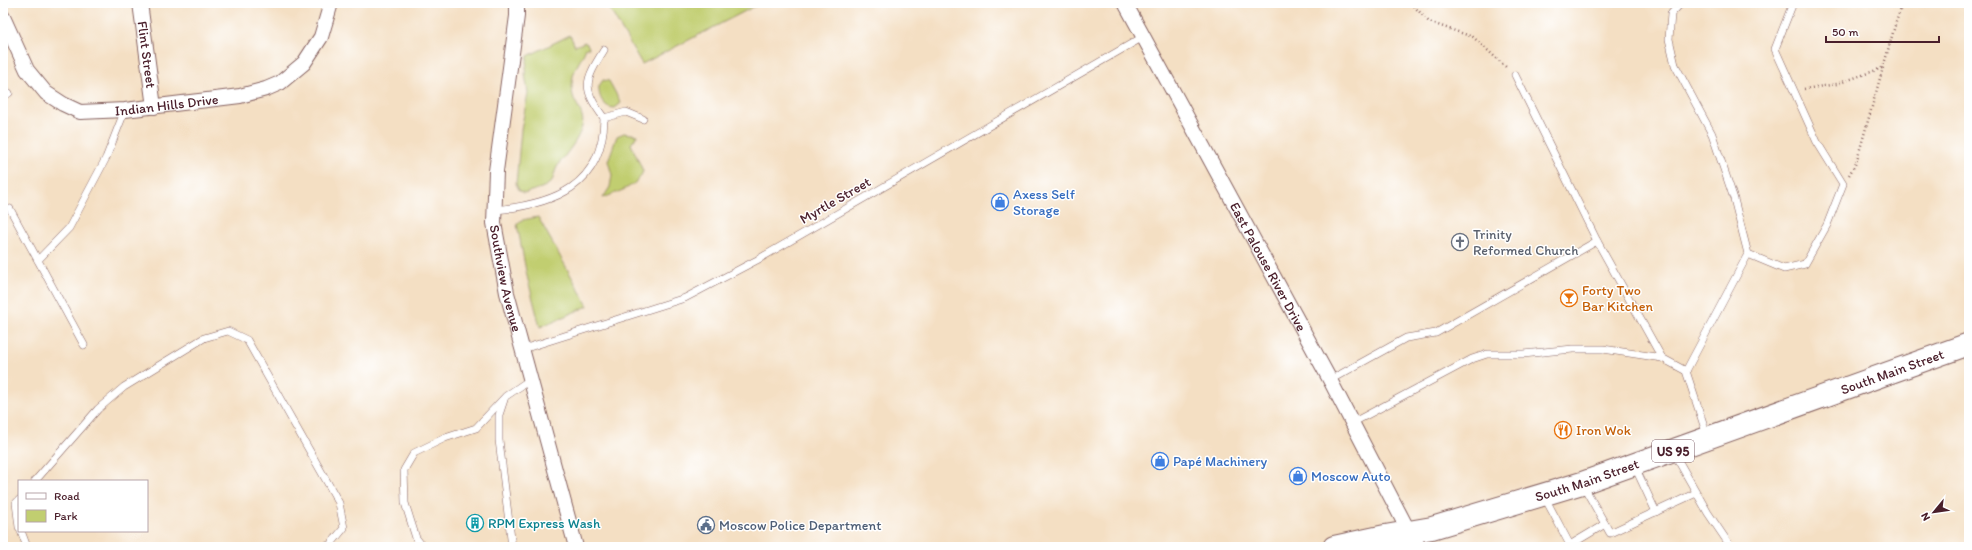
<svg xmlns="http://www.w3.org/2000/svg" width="1972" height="550" font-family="Itim,sans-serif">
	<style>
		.green { fill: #c1ce70; stroke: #86764e }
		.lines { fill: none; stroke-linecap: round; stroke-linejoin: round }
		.service-casing { stroke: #866260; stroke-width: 8 }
		.minor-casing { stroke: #866260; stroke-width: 16 }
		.tertiary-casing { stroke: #866260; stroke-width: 20 }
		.trunk-casing { stroke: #866260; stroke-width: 24 }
		.path { stroke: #866260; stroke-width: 2.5; stroke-dasharray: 1 3; stroke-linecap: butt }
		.service { stroke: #fff; stroke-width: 7 }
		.minor { stroke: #fff; stroke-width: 14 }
		.tertiary { stroke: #fff; stroke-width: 18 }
		.trunk { stroke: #fff; stroke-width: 22 }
		.labels { text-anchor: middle; stroke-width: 3; stroke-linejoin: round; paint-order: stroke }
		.shield { fill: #fff; stroke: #80626b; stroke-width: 1 }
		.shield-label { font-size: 13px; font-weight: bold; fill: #4a1f2b }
		.street-label { font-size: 14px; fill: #4a1f2b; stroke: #fff }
		.shop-label { font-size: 14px; fill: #366cbe; stroke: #fff; text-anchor: start }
		.worship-label { font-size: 14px; fill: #5b616d; stroke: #fff; text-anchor: start }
		.food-label { font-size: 14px; fill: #c56008; stroke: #fff; text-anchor: start }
		.culture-label { font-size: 14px; fill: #0d838f; stroke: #fff; text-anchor: start }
		.service-label { font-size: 14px; fill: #4e5e75; stroke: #fff; text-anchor: start }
	</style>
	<rect width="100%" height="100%" fill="#fff"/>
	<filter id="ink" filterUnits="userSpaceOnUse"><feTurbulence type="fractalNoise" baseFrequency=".025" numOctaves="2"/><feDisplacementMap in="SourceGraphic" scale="8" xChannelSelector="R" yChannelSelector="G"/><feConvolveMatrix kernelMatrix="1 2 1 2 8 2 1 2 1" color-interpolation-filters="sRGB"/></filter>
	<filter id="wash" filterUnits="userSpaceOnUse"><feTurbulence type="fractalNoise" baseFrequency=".012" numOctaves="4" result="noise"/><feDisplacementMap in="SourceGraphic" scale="16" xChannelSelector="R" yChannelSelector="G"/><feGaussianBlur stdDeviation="0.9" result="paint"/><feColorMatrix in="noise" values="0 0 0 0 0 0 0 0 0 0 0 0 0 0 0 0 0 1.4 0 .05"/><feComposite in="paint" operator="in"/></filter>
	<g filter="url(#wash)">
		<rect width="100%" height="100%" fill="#f4dfc3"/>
		<g class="green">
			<path d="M606 3H761L642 64Z"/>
			<path d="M570 35 575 46 585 42 588 45 589 48H586C581 62 572 69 572 85 571 101 579 104 582 116 587 132 565 154 557 167 554 172 554 180 550 183 543 189 533 190 524 193L519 190 516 184 521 130 528 93 525 74 528 56Z"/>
			<path d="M603 80 609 81 621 103 615 108C603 108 598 96 599 86Z"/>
			<path d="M624 133 638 135 631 144 643 171C638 187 617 192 603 198L610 187 612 175 608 161 617 136Z"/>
			<path d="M538 217 588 306 540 327 527 276 517 224 522 220Z"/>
		</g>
	</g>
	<g filter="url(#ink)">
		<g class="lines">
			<g class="service-casing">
				<g id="service">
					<path d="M1681 3 1671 14 1669 39 1675 65 1712 134 1734 199 1748 254 1686 371"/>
					<path d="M1515 75 1597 241 1662 358 1686 371 1707 435"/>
					<path d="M3 97 9 93"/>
					<path d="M604 118C581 87 585 81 604 50"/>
					<path d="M10 209 84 345"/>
					<path d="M495 210C554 204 603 187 604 118L626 112 643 119"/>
					<path d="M1748 254 1784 269 1805 264 1827 225 1843 184 1817 142 1775 49 1793 3"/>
					<path d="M38 260 69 228 106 158 125 110"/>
					<path d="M523 349 685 298 757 260 1143 37"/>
					<path d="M1330 380 1406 338 1436 333 1597 241"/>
					<path d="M504 400 499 415V440L512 547"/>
					<path d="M1352 423 1472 359 1487 354H1523L1573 349H1603L1662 358"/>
					<path d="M1674 453 1708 513 1731 547"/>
					<path d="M1635 467 1656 512"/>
					<path d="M35 481 98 409 124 387 204 338 228 331 247 340 339 503 344 528 330 545 322 547"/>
					<path d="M1583 485 1610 533 1696 493"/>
					<path d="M1544 496 1570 545 1605 524"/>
					<path d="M19 500 16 503 19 527"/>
					<path d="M21 531 27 547"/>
					<path d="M423 547 416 538 405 503 404 470 414 453 445 438 476 428 506 396 531 379"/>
				</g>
			</g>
			<g class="minor-casing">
				<g id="minor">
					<path id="s1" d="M140 3 154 107"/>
					<path id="s2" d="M517 3V16L496 171 494 223 507 293 576 547"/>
					<path id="s3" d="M1125 3 1330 380 1409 532"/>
					<path id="s4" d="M3 17 27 70 46 93 63 104 80 112 125 110 240 96 266 89 280 83 304 63 321 37 331 3"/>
				</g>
			</g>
			<g class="tertiary-casing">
				<path id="tertiary" d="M1409 532 1416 547"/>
			</g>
			<g class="trunk-casing">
				<g id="trunk">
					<path id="s5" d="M1334 547 1385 536 1432 528 1582 483 1969 344"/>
				</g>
			</g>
			<g class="path">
				<path d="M1411 3 1429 22 1473 37 1507 68"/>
				<path d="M1804 89 1837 84 1882 68"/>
				<path d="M1849 175 1856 163 1896 22 1903 3"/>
			</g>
			<use href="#service" class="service"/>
			<use href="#minor" class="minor"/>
			<use href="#tertiary" class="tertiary"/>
			<use href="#trunk" class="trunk"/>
		</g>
	</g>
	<defs>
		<g id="shop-ring" transform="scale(0.9)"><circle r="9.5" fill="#fff" stroke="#3f7fe0" stroke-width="1.5"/><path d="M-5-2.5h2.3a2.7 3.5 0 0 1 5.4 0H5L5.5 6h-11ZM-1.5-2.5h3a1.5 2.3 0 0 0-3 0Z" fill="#3f7fe0"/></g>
		<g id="church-ring" transform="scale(0.9)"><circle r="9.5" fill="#fff" stroke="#6b7280" stroke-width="1.5"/><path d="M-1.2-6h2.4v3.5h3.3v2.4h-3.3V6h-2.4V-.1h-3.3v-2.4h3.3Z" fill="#6b7280"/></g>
		<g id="bar-ring" transform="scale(0.9)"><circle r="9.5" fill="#fff" stroke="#e8710a" stroke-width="1.5"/><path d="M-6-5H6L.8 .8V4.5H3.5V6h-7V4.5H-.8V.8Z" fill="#e8710a"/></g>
		<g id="restaurant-ring" transform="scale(0.9)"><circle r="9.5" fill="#fff" stroke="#e8710a" stroke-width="1.5"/><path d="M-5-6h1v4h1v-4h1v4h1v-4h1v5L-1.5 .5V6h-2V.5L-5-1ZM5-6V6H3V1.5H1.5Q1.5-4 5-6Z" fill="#e8710a"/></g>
		<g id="building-ring" transform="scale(0.9)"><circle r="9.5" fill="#fff" stroke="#0f9aa8" stroke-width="1.5"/><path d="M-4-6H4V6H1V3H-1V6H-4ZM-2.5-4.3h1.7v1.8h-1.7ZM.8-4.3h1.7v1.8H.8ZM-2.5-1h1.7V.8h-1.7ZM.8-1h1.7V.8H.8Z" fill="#0f9aa8"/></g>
		<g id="civic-ring" transform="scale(0.9)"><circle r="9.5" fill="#fff" stroke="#5c6f8a" stroke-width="1.5"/><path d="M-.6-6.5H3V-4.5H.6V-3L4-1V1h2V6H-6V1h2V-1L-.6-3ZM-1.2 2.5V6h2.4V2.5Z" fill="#5c6f8a"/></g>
	</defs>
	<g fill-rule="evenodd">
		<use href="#shop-ring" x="1000" y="202"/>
		<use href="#church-ring" x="1460" y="242"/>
		<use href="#bar-ring" x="1569" y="298"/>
		<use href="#restaurant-ring" x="1563" y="430"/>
		<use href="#shop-ring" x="1160" y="461"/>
		<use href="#shop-ring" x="1298" y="476"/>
		<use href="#building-ring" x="475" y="523"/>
		<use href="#civic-ring" x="706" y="525"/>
	</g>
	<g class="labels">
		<rect class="shield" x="1652" y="440" width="42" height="22" rx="3"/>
		<g class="shield-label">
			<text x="1673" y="456">US 95</text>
		</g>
		<g class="street-label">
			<text dy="5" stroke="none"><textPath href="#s1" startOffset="52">Flint Street</textPath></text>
			<text dy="5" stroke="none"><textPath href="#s4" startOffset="214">Indian Hills Drive</textPath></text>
			<text transform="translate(835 200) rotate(-30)" y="5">Myrtle Street</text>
			<text dy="5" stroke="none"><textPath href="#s3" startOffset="300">East Palouse River Drive</textPath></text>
			<text dy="5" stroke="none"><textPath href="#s2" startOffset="278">Southview Avenue</textPath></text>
			<text dy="5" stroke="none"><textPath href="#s5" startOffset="586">South Main Street</textPath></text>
			<text dy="5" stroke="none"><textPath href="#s5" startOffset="262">South Main Street</textPath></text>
		</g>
		<g class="shop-label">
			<text x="1013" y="199">Axess Self<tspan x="1013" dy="16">Storage</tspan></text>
			<text x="1173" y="466">Papé Machinery</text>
			<text x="1311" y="481">Moscow Auto</text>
		</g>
		<g class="worship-label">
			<text x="1473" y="239">Trinity<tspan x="1473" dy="16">Reformed Church</tspan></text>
		</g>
		<g class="food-label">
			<text x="1582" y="295">Forty Two<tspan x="1582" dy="16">Bar Kitchen</tspan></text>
			<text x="1576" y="435">Iron Wok</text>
		</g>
		<g class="culture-label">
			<text x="488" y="528">RPM Express Wash</text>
		</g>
		<g class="service-label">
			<text x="719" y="530">Moscow Police Department</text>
		</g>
	</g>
	<rect width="1972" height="550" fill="none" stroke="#fff" stroke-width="16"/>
	<rect x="18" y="480" width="130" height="52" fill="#ffffff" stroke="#b7a5aa"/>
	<rect x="26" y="493" width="20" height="6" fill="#ffffff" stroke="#b7a5aa"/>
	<text x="54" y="500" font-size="12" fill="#4a1f2b">Road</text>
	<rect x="26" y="510" width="20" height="12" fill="#c1ce70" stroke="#b7a5aa"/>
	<text x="54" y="520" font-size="12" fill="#4a1f2b">Park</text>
	<g transform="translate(1934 512) rotate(241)" stroke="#ffffff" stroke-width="3" paint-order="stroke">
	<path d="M0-3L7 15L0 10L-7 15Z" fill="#4a1f2b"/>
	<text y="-6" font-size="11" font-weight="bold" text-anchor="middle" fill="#4a1f2b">N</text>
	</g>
	<path d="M1826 36v6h113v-6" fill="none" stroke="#4a1f2b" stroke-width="2"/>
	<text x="1832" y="36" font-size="12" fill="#4a1f2b" stroke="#ffffff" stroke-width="3" paint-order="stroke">50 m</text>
</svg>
